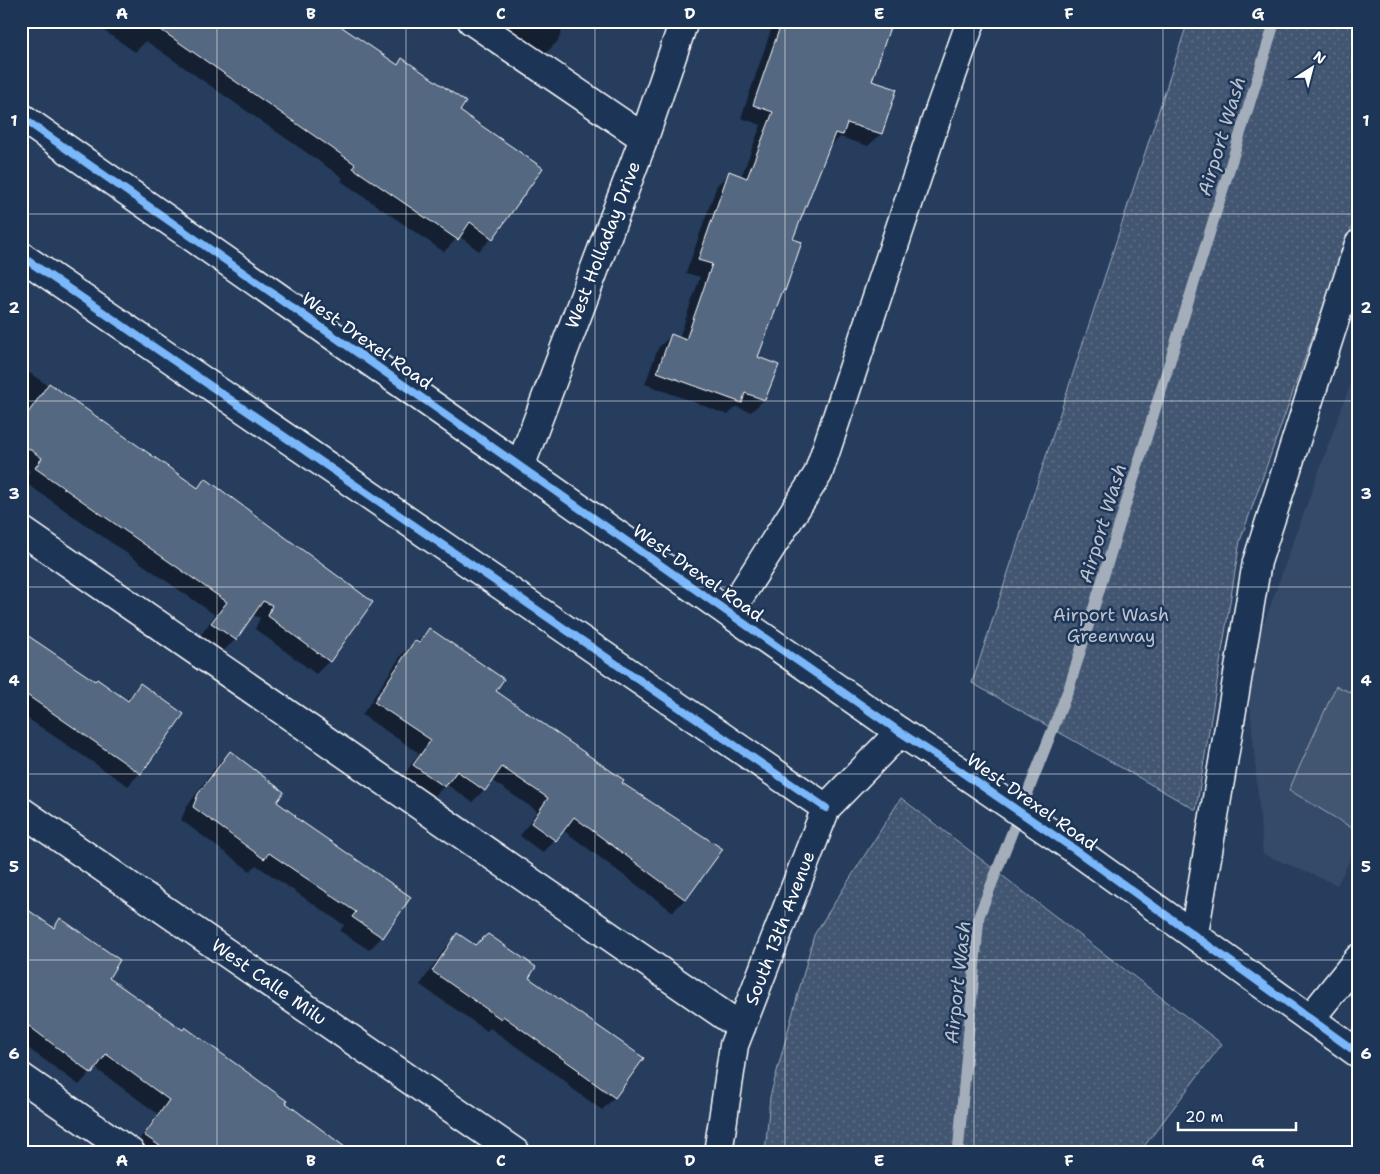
<svg xmlns="http://www.w3.org/2000/svg" width="1380" height="1174" font-family="'Shantell Sans',sans-serif">
	<style>
		.built { fill: #344a68 }
		.grass { fill: url(#grass-dots); stroke: #a0aab8 }
		.pitch { fill: #425672; stroke: #a0aab8 }
		.shadow { fill: #0007 }
		.lines { fill: none; stroke-linecap: round; stroke-linejoin: round }
		.stream { stroke: #a4aebb; stroke-width: 11 }
		.building { fill: #556781; stroke: #fff }
		.minor-casing { stroke: #fff; stroke-width: 31 }
		.minor { stroke: #1d3557; stroke-width: 28 }
		.cycleway-casing { stroke: #1d3557; stroke-width: 11 }
		.cycleway { stroke: #7ab7fb; stroke-width: 8 }
		.grid { fill: none; stroke: #fff; stroke-width: 1; stroke-opacity: 0.55 }
		.labels { text-anchor: middle; stroke-width: 5; stroke-linejoin: round; paint-order: stroke }
		.street-label { font-size: 18px; fill: #fff; stroke: #1d3557 }
		.park-label { font-size: 18px; fill: #bdc4ce; stroke: #1d3557 }
		.water-label { font-size: 19px; font-style: italic; fill: #bbc2cc; stroke: #1d3557 }
		.neatline { fill: none; stroke: #fff; stroke-width: 2 }
		.grid-label { font-size: 16px; text-anchor: middle; font-weight: bold; fill: #fff }
	</style>
	<defs>
		<pattern id="grass-dots" width="8" height="8" patternUnits="userSpaceOnUse" patternTransform="scale(1.25)"><rect width="8" height="8" fill="#425672"/><path d="M2 2h.1M6 6h.1" fill="none" stroke="#5e6f87" stroke-width="1.8" stroke-linecap="round"/></pattern>
	</defs>
	<rect width="100%" height="100%" fill="#263d5e"/>
	<filter id="ink" filterUnits="userSpaceOnUse"><feTurbulence type="fractalNoise" baseFrequency=".02" numOctaves="2"/><feDisplacementMap in="SourceGraphic" scale="10" xChannelSelector="R" yChannelSelector="G"/><feConvolveMatrix kernelMatrix="1 2 1 2 8 2 1 2 1" color-interpolation-filters="sRGB"/></filter>
	<g filter="url(#ink)">
		<path class="built" d="M1359 360V843L1337 885 1263 854 1247 670Z"/>
		<g class="grass">
			<path d="M1188 21H1359V206L1240 541 1196 810 972 683Z"/>
			<path d="M901 798 1222 1044 1139 1153H765L770 1097 814 935Z"/>
		</g>
		<path class="pitch" d="M1336 686 1359 696V814L1352 828 1289 790Z"/>
		<g class="shadow">
			<path d="M90 21H331L396 66 402 60 458 111 492 238 479 251 459 236 444 252 341 181 343 178 146 41 135 52Z"/>
			<path d="M469 21H566L558 41 545 54 475 25Z"/>
			<path d="M774 21H891L871 81 881 134 868 146 840 137 829 148 791 240 784 290 780 294 757 358 764 400 751 412 736 407 728 415 645 384 658 348 671 335 679 338 700 277 686 273 717 185 730 173 741 177 761 125 741 118Z"/>
			<path d="M21 367 197 488 205 479 372 602 329 661 316 674 255 629 260 618 253 615 235 640 222 652 200 636 215 615 23 481 30 471 21 465Z"/>
			<path d="M429 630 494 691 621 783 685 899 673 912 563 830 543 853 520 836 537 811 491 780 484 790 472 802 446 784 432 799 402 778 419 753 362 715 402 654Z"/>
			<path d="M21 632 95 682 126 700 140 685V773L128 786 21 714Z"/>
			<path d="M230 753 276 802 293 818 404 905 382 937 369 950 340 931 344 925 256 865 250 871 181 820 186 808 217 765Z"/>
			<path d="M21 907 52 928 60 920 107 978 284 1103 351 1153H139L133 1148 158 1114 95 1068 79 1085 21 1043Z"/>
			<path d="M457 935 527 979 642 1059 614 1098 602 1110 567 1085 569 1084 490 1028 487 1031 420 985 445 948Z"/>
		</g>
		<g class="lines">
			<path class="stream" d="M958 1153 979 916 1069 688 1275 21"/>
		</g>
		<g class="building">
			<path d="M148 21H333L398 65 402 58 466 102 460 111 543 168 493 239 470 222 458 240 353 168 355 164Z"/>
			<path d="M782 21H892L872 81 897 89 882 134 847 123 843 135 835 133 793 239 802 242 785 291 783 290 758 357 779 365 765 400 745 393 742 403 657 372 671 334 686 340 712 264 698 260 729 171 747 178 773 112 753 105Z"/>
			<path d="M49 383 198 488 205 478 373 602 330 662 268 616 272 605 263 601 236 640 211 623 227 602 35 468 42 458 21 443V423Z"/>
			<path d="M429 628 504 679 496 691 624 780 622 783 723 849 686 900 574 817 556 841 531 823 548 798 502 767 485 791 457 771 445 787 413 765 431 740 374 702 415 640 419 643Z"/>
			<path d="M21 631 95 681 97 679 128 701 140 683 184 714 141 774 21 691Z"/>
			<path d="M230 751 284 792 277 802 296 816 295 817 411 897 383 938 352 917 356 912 269 853 264 859 193 807 198 794Z"/>
			<path d="M21 905 54 928 60 918 120 960 109 978 183 1030 185 1027 287 1101 286 1103 353 1153H170L144 1135 169 1100 106 1054 92 1074 21 1020Z"/>
			<path d="M457 933 475 945 488 934 536 967 529 978 644 1058 615 1098 579 1072 580 1071 503 1016 501 1019 432 971Z"/>
		</g>
		<g class="lines">
			<g class="minor-casing">
				<g id="minor">
					<path d="M472 21 644 138"/>
					<path d="M21 117 729 613 900 732 957 769 1074 849 1359 1054"/>
					<path d="M21 256 826 808"/>
					<path d="M520 467 644 138 684 21"/>
					<path d="M21 530 741 1027"/>
					<path d="M729 613 818 474 936 120 971 21"/>
					<path d="M21 811 516 1153"/>
					<path d="M1194 934 1257 562 1359 244"/>
					<path d="M1310 1019 1359 958"/>
					<path d="M21 1077 131 1153"/>
					<path d="M718 1153 734 1045 826 808 900 732"/>
				</g>
			</g>
			<use href="#minor" class="minor"/>
			<g class="cycleway-casing">
				<g id="cycleway">
					<path d="M21 117 729 613 900 732 957 769 1074 849 1359 1054"/>
					<path d="M21 256 826 808"/>
				</g>
			</g>
			<use href="#cycleway" class="cycleway"/>
		</g>
	</g>
	<path class="grid" d="M217 21V1153M406 21V1153M595 21V1153M785 21V1153M974 21V1153M1163 21V1153M21 214H1359M21 401H1359M21 587H1359M21 774H1359M21 960H1359"/>
	<g class="labels">
		<g class="street-label">
			<text transform="translate(603 245) rotate(-69)" y="6">West Holladay Drive</text>
			<text transform="translate(367 341) rotate(35)" y="6">West Drexel Road</text>
			<text transform="translate(698 573) rotate(35)" y="6">West Drexel Road</text>
			<text transform="translate(1032 802) rotate(35)" y="6">West Drexel Road</text>
			<text transform="translate(780 928) rotate(-69)" y="6">South 13th Avenue</text>
			<text transform="translate(269 982) rotate(35)" y="6">West Calle Milu</text>
		</g>
		<g class="park-label">
			<text x="1111" y="621">Airport Wash<tspan x="1111" dy="21">Greenway</tspan></text>
		</g>
		<g class="water-label">
			<text transform="translate(1221 136) rotate(-73)" y="7">Airport Wash</text>
			<text transform="translate(1102 523) rotate(-73)" y="7">Airport Wash</text>
			<text transform="translate(957 982) rotate(-84)" y="7">Airport Wash</text>
		</g>
	</g>
	<rect width="1380" height="1174" fill="none" stroke="#1d3557" stroke-width="55"/>
	<g transform="translate(1312 68) rotate(36)" stroke="#1d3557" stroke-width="4" paint-order="stroke">
	<path d="M0-4L9 19L0 12L-9 19Z" fill="#ffffff"/>
	<text y="-8" font-size="14" font-weight="bold" text-anchor="middle" fill="#ffffff">N</text>
	</g>
	<path d="M1178 1122v8h118v-8" fill="none" stroke="#ffffff" stroke-width="2.5"/>
	<text x="1185" y="1122" font-size="15" fill="#ffffff" stroke="#1d3557" stroke-width="4" paint-order="stroke">20 m</text>
	<rect x="28" y="28" width="1324" height="1118" class="neatline"/>
	<g class="grid-label">
		<text x="122" y="19">A</text>
		<text x="311" y="19">B</text>
		<text x="501" y="19">C</text>
		<text x="690" y="19">D</text>
		<text x="879" y="19">E</text>
		<text x="1069" y="19">F</text>
		<text x="1258" y="19">G</text>
		<text x="14" y="126">1</text>
		<text x="1366" y="126">1</text>
		<text x="14" y="313">2</text>
		<text x="1366" y="313">2</text>
		<text x="14" y="499">3</text>
		<text x="1366" y="499">3</text>
		<text x="14" y="686">4</text>
		<text x="1366" y="686">4</text>
		<text x="14" y="872">5</text>
		<text x="1366" y="872">5</text>
		<text x="14" y="1059">6</text>
		<text x="1366" y="1059">6</text>
		<text x="122" y="1166">A</text>
		<text x="311" y="1166">B</text>
		<text x="501" y="1166">C</text>
		<text x="690" y="1166">D</text>
		<text x="879" y="1166">E</text>
		<text x="1069" y="1166">F</text>
		<text x="1258" y="1166">G</text>
	</g>
</svg>
